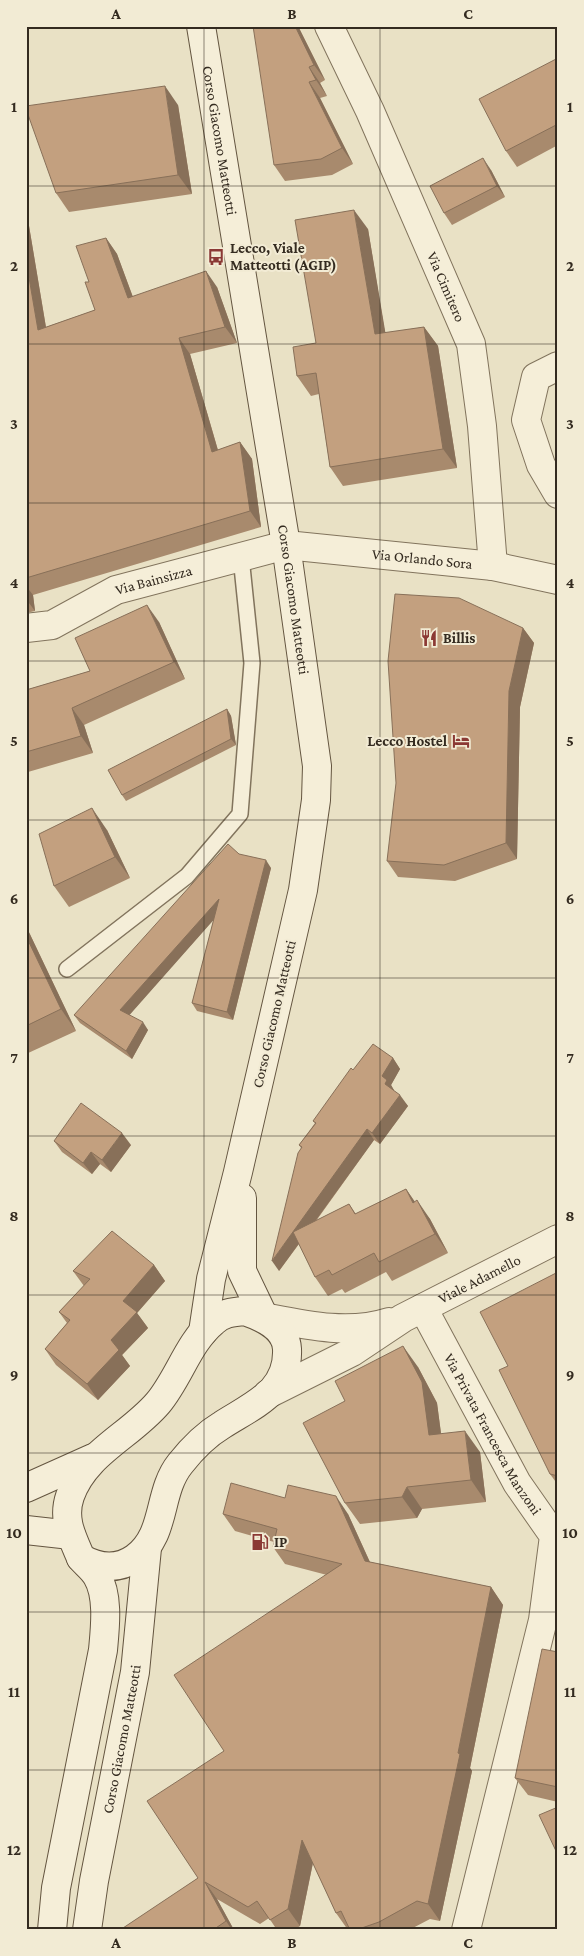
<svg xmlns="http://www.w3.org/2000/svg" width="584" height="1956" font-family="'Crimson Pro',serif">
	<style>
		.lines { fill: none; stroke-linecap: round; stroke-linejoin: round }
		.lane-casing { stroke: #82745d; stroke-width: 18 }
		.street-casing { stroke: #82745d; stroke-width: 30 }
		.secondary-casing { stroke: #645540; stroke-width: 30 }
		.lane { stroke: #f5eed8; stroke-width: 15 }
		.street { stroke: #f5eed8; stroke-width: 28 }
		.secondary { stroke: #f5eed8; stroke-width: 28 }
		.wall { fill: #a88a6d }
		.shaded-wall { fill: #887059 }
		.building { fill: #c3a07f; stroke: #887059 }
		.grid { fill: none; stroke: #342b20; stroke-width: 1; stroke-opacity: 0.55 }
		.labels { text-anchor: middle; stroke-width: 4; stroke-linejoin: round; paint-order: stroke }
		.street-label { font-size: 15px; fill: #342b20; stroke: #f2ebd4 }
		.poi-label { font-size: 15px; font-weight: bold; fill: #342b20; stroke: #f2ebd4; text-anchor: start }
		.neatline { fill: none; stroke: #342b20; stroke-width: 2 }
		.grid-label { font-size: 16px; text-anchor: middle; font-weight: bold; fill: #342b20 }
	</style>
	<rect width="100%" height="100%" fill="#e9e1c5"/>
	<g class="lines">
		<g class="lane-casing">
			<path id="lane" d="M67 969 187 876 240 814 252 663 241 557"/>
		</g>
		<g class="street-casing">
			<g id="street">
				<path id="s1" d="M329 26 370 111 471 344 482 426 493 566"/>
				<path d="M558 366 536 377 526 420 541 465 558 494"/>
				<path id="s2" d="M26 628 52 625 116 590 286 545 493 566 558 580"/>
				<path id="s3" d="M423 1308 517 1483 554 1536 543 1620 466 1930"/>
				<path d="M264 1317C305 1325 348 1335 389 1322"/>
				<path id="s4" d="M268 1394 352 1352 403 1318 558 1239"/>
			</g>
		</g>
		<g class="secondary-casing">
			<g id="secondary">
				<path id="s5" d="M201 26 286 545 317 766 316 800 303 890 238 1172 211 1279 203 1332"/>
				<path d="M242 1198V1271L264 1317"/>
				<path d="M245 1311C262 1317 286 1327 287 1349 289 1392 253 1405 222 1425 207 1434 191 1450 180 1464 157 1493 167 1535 135 1558 118 1570 98 1568 81 1558 72 1537 62 1519 70 1496 85 1453 130 1436 158 1403 179 1378 188 1343 213 1322 222 1313 232 1312 245 1311Z"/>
				<path d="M26 1488 93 1458"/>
				<path d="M26 1530 71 1535"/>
				<path d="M52 1930 56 1888 103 1650C105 1628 109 1596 97 1576 93 1569 86 1564 81 1558"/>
				<path id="s6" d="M87 1930 94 1881 135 1672 147 1548"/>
			</g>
		</g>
		<use href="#lane" class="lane"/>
		<use href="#street" class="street"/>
		<use href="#secondary" class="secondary"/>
	</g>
	<g class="wall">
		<path d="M298 26 325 80 320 83 327 96 320 98 353 164 332 175 285 181 274 165Z"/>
		<path d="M558 58V145L517 167 506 151Z"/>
		<path d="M178 105 192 194 69 212 56 193Z"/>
		<path d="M491 170 505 197 452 225 444 213Z"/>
		<path d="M26 208 46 327 95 310 89 282 106 238 117 254 133 297 217 287 237 343 190 354 218 450 240 442 252 459 261 527 33 595 35 611 26 613Z"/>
		<path d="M368 229 385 333 424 327 438 346 457 468 343 486 330 467 319 394 311 396 297 376 316 343Z"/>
		<path d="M159 622 185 679 84 725 93 753 28 772 26 769V690L90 671Z"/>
		<path d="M523 628 534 643 520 707 517 859 455 881 398 877 387 861Z"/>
		<path d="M227 709 231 716 236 745 126 801 122 795Z"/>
		<path d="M107 830 130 878 69 907 54 886Z"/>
		<path d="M239 854 271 868 233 1020 197 1011 192 1003 214 919 129 1015 148 1030 132 1059 80 1023 74 1015Z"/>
		<path d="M26 926 76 1031 26 1054Z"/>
		<path d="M393 1058 400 1069 391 1085 394 1091 408 1106 380 1144 374 1140 316 1221 349 1204 356 1214 406 1189 415 1202 430 1219 448 1253 392 1281 386 1272 345 1293 342 1289 328 1296 315 1277 299 1244 279 1271 301 1148 299 1145 315 1123 313 1121 353 1070Z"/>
		<path d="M54 1141 131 1145 111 1172 100 1164 92 1174 62 1152Z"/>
		<path d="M154 1265 165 1281 137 1313 148 1328 122 1355 130 1366 98 1400 56 1365 45 1349 67 1323 59 1312 84 1286 73 1271Z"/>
		<path d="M558 1272V1485L550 1474 508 1366Z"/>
		<path d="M418 1367 437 1403 441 1434 480 1452 486 1502 422 1509 417 1518 360 1524 345 1503Z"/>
		<path d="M285 1498 348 1514 370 1562 491 1587 503 1605 470 1768 472 1771 440 1921 430 1919 409 1930H348L336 1913 313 1863 300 1926 294 1930H277L269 1918 260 1924 217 1899 234 1930H124L198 1878 224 1751 327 1575 285 1564 273 1547 274 1542 235 1531 223 1514Z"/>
		<path d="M558 1652V1802L528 1795 515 1778Z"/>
	</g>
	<g class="shaded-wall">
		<path d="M295 26H298L325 80 314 65Z"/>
		<path d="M309 67 320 83 327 96 316 80Z"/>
		<path d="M309 82 320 98 353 164 342 148Z"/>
		<path d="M165 86 178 105 192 194 178 175Z"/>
		<path d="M483 158 491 170 505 197 497 186Z"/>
		<path d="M26 208 49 346 38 330 26 260Z"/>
		<path d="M354 210 368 229 389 354 375 334Z"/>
		<path d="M106 238 117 254 139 314 128 298Z"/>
		<path d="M206 271 217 287 237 343 225 327Z"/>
		<path d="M424 327 438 346 457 468 443 449Z"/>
		<path d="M179 338 190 354 223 468 212 452Z"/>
		<path d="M240 442 252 459 261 527 250 511Z"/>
		<path d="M26 586 33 595 35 611 26 599Z"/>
		<path d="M147 605 159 622 185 679 174 662Z"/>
		<path d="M523 628 534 643 520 707 517 859 506 843 509 691Z"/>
		<path d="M72 708 84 725 93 753 81 736Z"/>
		<path d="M227 709 231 716 236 745 231 739Z"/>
		<path d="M92 808 107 830 130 878 115 857Z"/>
		<path d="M266 860 271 868 233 1020 227 1012Z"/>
		<path d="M219 899 225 907 126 1019 120 1010Z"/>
		<path d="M26 926 76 1031 61 1009 26 936Z"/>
		<path d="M143 1022 148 1030 132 1059 126 1051Z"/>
		<path d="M393 1058 400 1069 391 1085 394 1090 392 1094 385 1084 382 1076Z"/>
		<path d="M400 1095 408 1106 380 1144 372 1133Z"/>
		<path d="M367 1129 374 1140 279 1271 272 1261Z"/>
		<path d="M122 1133 131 1145 111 1172 102 1160Z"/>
		<path d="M91 1152 100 1164 92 1174 83 1163Z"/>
		<path d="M406 1189 419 1208 413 1203Z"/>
		<path d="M417 1200 430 1219 448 1253 435 1234Z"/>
		<path d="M154 1265 165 1281 137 1313 148 1328 122 1355 130 1366 98 1400 87 1384 111 1340 123 1301Z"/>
		<path d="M403 1346 418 1367 437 1403 444 1456 429 1435Z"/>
		<path d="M465 1431 480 1452 486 1502 471 1480Z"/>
		<path d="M407 1487 422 1509 417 1518 402 1497Z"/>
		<path d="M336 1496 348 1514 377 1578 365 1561Z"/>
		<path d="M491 1587 503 1605 470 1768 472 1771 440 1921 428 1904Z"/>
		<path d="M302 1840 314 1857 300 1926 288 1909Z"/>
		<path d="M205 1882 217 1899 234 1930H232L226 1921Z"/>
	</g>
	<g class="building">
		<path d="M253 26H295L314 65 309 67 316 80 309 82 342 148 321 159 274 165Z"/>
		<path d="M558 58V124L506 151 479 99Z"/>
		<path d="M165 86 178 175 56 193 26 109V106Z"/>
		<path d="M483 158 497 186 444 213 430 186Z"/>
		<path d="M354 210 375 334 424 327 443 449 330 467 316 373 297 376 293 347 316 343 295 220Z"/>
		<path d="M106 238 128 298 206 271 225 327 179 338 212 452 240 442 250 511 26 578V260L38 330 95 310 85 282H89L76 246Z"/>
		<path d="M395 594 459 598 523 628 509 691 506 843 444 865 387 861 396 783 388 661Z"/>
		<path d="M147 605 174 662 72 708 81 736 26 752V690L90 671 75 638Z"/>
		<path d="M227 709 231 739 122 795 108 770Z"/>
		<path d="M92 808 115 857 54 886 39 834Z"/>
		<path d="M228 844 239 854 266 860 227 1012 192 1003 219 899 120 1010 143 1022 126 1051 74 1015Z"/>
		<path d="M26 936 61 1009 26 1026Z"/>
		<path d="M373 1044 393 1058 382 1076 387 1080 385 1084 400 1095 372 1133 367 1129 272 1261 298 1153 302 1147 299 1145 316 1123 313 1121 351 1068 353 1070Z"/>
		<path d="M81 1103 122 1133 102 1160 91 1152 83 1163 54 1141Z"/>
		<path d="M406 1189 413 1203 417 1200 435 1234 379 1262 374 1253 332 1275 329 1270 315 1277 293 1232 349 1204 355 1214Z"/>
		<path d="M112 1231 154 1265 123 1301 137 1312 111 1340 119 1350 87 1384 45 1349 70 1320 59 1312 90 1279 73 1271Z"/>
		<path d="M558 1272V1476L550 1474 499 1370 508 1366 480 1312Z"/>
		<path d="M403 1346 422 1382 429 1435 465 1431 471 1480 407 1487 402 1497 345 1503 303 1423 345 1401 335 1381Z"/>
		<path d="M231 1483 285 1498 288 1485 336 1496 365 1561 491 1587 458 1753 460 1754 428 1904 417 1901 379 1922 356 1930H350L341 1911 336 1913 302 1840 288 1909 270 1920 257 1901 248 1907 205 1882 226 1921 213 1930H124L123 1928 198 1878 147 1801 224 1751 174 1675 342 1564 273 1547 277 1529 223 1514Z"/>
		<path d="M542 1649 558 1652V1787L515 1778Z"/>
		<path d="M558 1807V1850L556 1851 539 1815Z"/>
		<path d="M558 1926V1930H551Z"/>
	</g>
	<path class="grid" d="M204 26V1930M380 26V1930M26 186H558M26 344H558M26 503H558M26 661H558M26 820H558M26 978H558M26 1136H558M26 1295H558M26 1453H558M26 1612H558M26 1770H558"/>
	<defs>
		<g id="bus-bare" transform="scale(1.35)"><path d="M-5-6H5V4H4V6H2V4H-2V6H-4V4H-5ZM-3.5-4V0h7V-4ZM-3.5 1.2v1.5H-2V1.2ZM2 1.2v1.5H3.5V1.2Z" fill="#8b3934" stroke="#f2ebd4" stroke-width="2.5" paint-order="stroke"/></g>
		<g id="restaurant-bare" transform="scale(1.35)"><path d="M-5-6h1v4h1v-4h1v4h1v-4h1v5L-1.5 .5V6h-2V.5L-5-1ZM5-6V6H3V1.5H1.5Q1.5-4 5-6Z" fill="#8b3934" stroke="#f2ebd4" stroke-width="2.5" paint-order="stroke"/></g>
		<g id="hotel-bare" transform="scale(1.35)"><path d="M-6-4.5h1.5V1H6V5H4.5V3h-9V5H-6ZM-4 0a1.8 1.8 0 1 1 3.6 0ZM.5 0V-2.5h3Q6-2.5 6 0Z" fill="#8b3934" stroke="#f2ebd4" stroke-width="2.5" paint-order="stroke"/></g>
		<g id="fuel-bare" transform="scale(1.35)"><path d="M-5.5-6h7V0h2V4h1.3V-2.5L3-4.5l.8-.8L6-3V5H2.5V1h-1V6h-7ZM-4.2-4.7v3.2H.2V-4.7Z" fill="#8b3934" stroke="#f2ebd4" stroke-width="2.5" paint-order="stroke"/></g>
	</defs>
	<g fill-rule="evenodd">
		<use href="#bus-bare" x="216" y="257"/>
		<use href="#restaurant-bare" x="429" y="638"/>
		<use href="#hotel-bare" x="461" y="741"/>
		<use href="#fuel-bare" x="260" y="1542"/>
	</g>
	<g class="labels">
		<g class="street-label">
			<text dy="5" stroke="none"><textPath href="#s5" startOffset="116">Corso Giacomo Matteotti</textPath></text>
			<text dy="5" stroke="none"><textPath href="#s1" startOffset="286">Via Cimitero</textPath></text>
			<text dy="5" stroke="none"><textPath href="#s2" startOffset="412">Via Orlando Sora</textPath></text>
			<text dy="5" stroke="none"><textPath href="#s2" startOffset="138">Via Bainsizza</textPath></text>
			<text dy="5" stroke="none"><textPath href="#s5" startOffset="581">Corso Giacomo Matteotti</textPath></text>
			<text transform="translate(274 1014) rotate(-77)" y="5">Corso Giacomo Matteotti</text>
			<text dy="5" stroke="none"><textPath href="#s4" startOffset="241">Viale Adamello</textPath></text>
			<text dy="5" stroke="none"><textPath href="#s3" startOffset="144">Via Privata Francesca Manzoni</textPath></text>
			<text dy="5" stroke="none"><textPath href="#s6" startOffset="194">Corso Giacomo Matteotti</textPath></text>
		</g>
		<g class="poi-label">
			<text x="230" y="253">Lecco, Viale<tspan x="230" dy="17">Matteotti (AGIP)</tspan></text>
			<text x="443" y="643">Billis</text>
			<text x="447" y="746" text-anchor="end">Lecco Hostel</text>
			<text x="274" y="1547">IP</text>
		</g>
	</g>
	<rect width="584" height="1956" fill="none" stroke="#f2ebd4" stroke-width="55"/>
	<rect x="28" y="28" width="528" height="1900" class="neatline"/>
	<g class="grid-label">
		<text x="116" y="19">A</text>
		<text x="292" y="19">B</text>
		<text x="468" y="19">C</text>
		<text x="14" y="112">1</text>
		<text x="570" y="112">1</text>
		<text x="14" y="271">2</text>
		<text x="570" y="271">2</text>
		<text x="14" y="429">3</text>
		<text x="570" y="429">3</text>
		<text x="14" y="588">4</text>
		<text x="570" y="588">4</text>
		<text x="14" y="746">5</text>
		<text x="570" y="746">5</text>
		<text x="14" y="904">6</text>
		<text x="570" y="904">6</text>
		<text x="14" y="1063">7</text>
		<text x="570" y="1063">7</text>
		<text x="14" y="1221">8</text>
		<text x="570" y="1221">8</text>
		<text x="14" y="1380">9</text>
		<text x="570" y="1380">9</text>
		<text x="14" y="1538">10</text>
		<text x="570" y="1538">10</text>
		<text x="14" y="1697">11</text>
		<text x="570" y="1697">11</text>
		<text x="14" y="1855">12</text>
		<text x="570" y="1855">12</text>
		<text x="116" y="1948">A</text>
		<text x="292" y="1948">B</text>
		<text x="468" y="1948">C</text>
	</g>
</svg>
